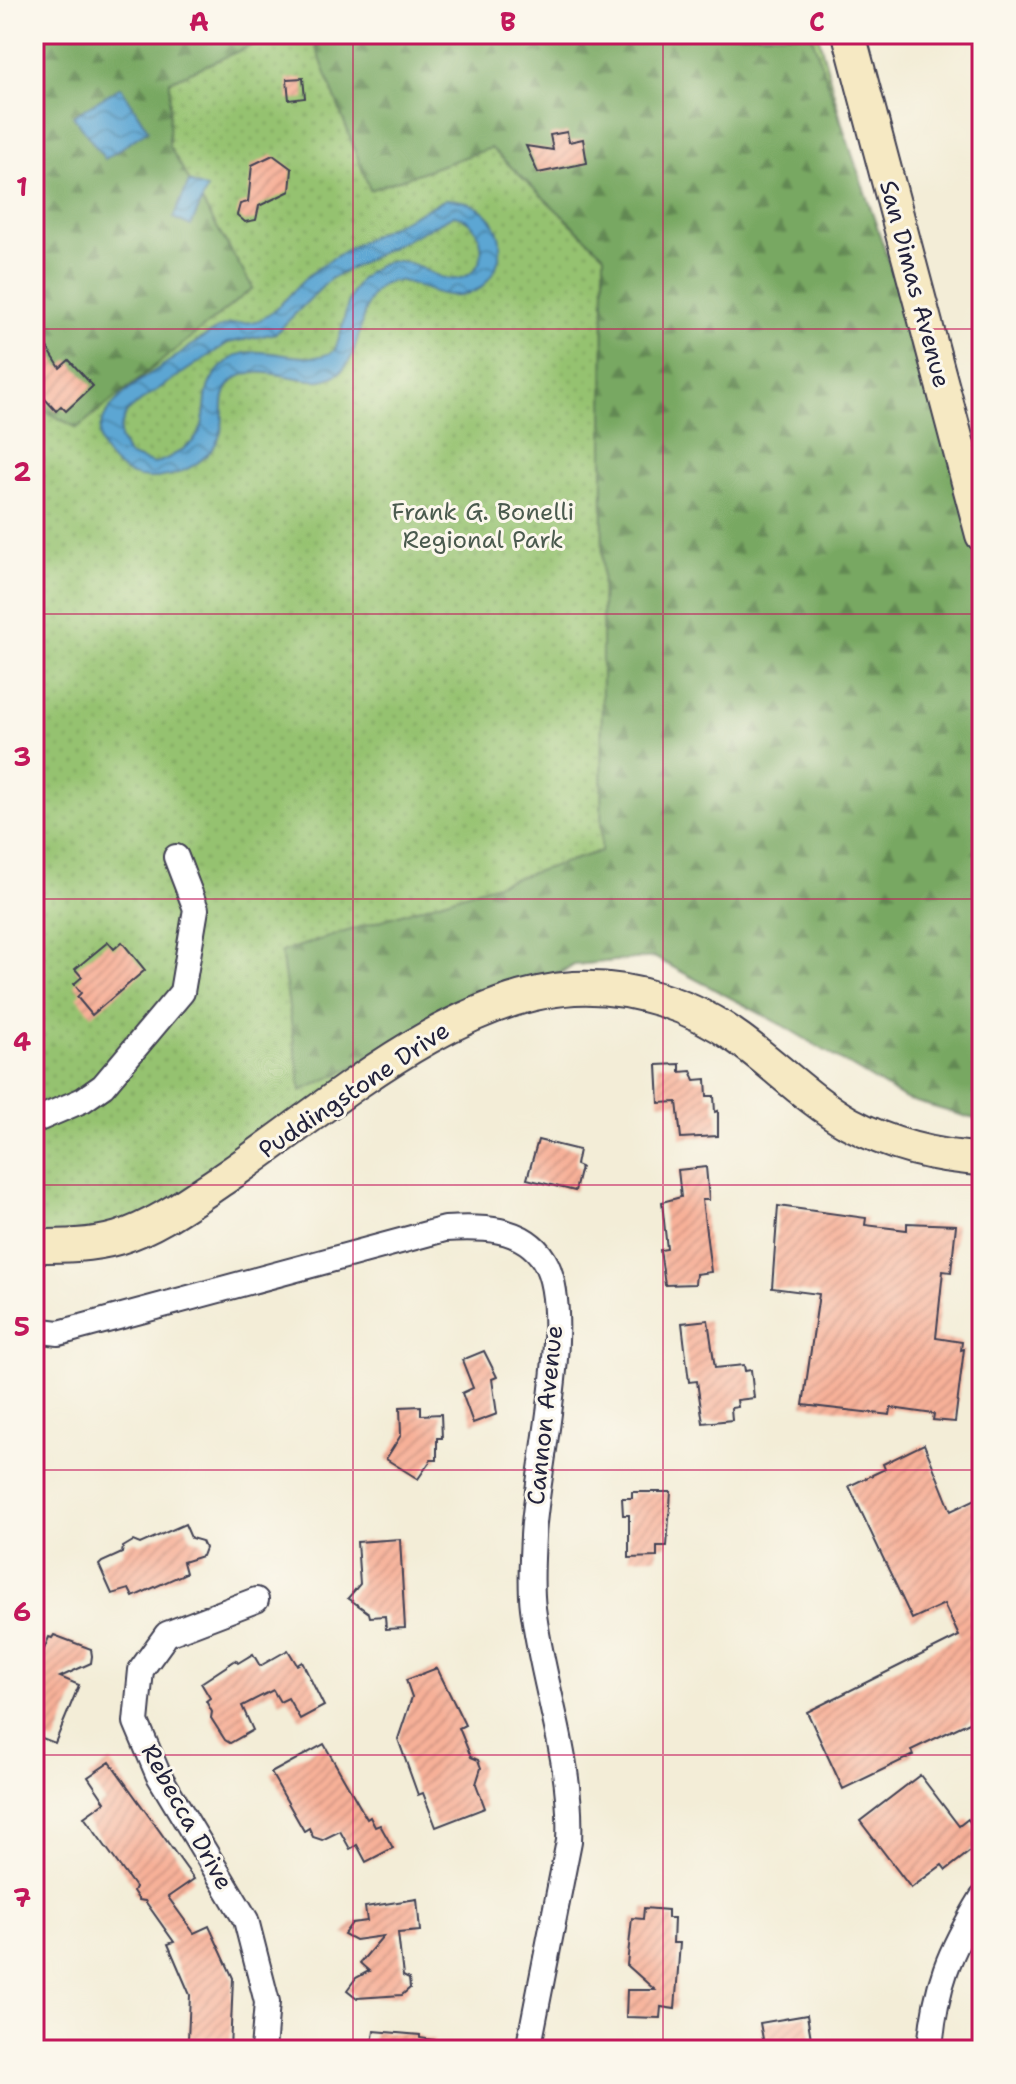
<svg xmlns="http://www.w3.org/2000/svg" width="1016" height="2084" font-family="'Shantell Sans',sans-serif">
	<style>
		.grass { fill: url(#grass-dots); stroke: #5c7256; stroke-width: 2 }
		.forest { fill: url(#forest-firs); stroke: #4d654e; stroke-width: 2 }
		.water { fill: url(#water-waves); stroke: #3e6487; stroke-width: 2; fill-rule: evenodd }
		.building { fill: url(#building-hatch) }
		.lines { fill: none; stroke-linecap: round; stroke-linejoin: round }
		.street-casing { stroke: #414052; stroke-width: 28 }
		.secondary-casing { stroke: #414052; stroke-width: 36 }
		.street { stroke: #fff; stroke-width: 24 }
		.secondary { stroke: #f6e9c3; stroke-width: 32 }
		.grid { fill: none; stroke: #c2185b; stroke-width: 2; stroke-opacity: 0.55 }
		.labels { text-anchor: middle; stroke-width: 6; stroke-linejoin: round; paint-order: stroke }
		.street-label { font-size: 24px; fill: #22223b; stroke: #fbf7ec }
		.park-label { font-size: 24px; fill: #4a5a4e; stroke: #fbf7ec }
		.neatline { fill: none; stroke: #c2185b; stroke-width: 3 }
		.grid-label { font-size: 26px; text-anchor: middle; font-weight: bold; fill: #c2185b }
	</style>
	<defs>
		<pattern id="grass-dots" width="8" height="8" patternUnits="userSpaceOnUse" patternTransform="scale(2)"><rect width="8" height="8" fill="#95c270"/><path d="M2 2h.1M6 6h.1" fill="none" stroke="#80a662" stroke-width="1.8" stroke-linecap="round"/></pattern>
		<pattern id="forest-firs" width="22" height="20" patternUnits="userSpaceOnUse" patternTransform="scale(2)"><rect width="22" height="20" fill="#78a862"/><path d="M5 1l3.5 6h-7zM16 11l3.5 6h-7z" fill="#628852"/></pattern>
		<pattern id="water-waves" width="16" height="10" patternUnits="userSpaceOnUse" patternTransform="scale(2)"><rect width="16" height="10" fill="#5ba6d3"/><path d="M0 5q4-4 8 0t8 0" fill="none" stroke="#4b87ac"/></pattern>
		<pattern id="building-hatch" width="6" height="6" patternUnits="userSpaceOnUse" patternTransform="scale(2)"><rect width="6" height="6" fill="#f7b098"/><path d="M-1 1l2-2M0 6l6-6M5 7l2-2" fill="none" stroke="#d39784"/></pattern>
	</defs>
	<rect width="100%" height="100%" fill="#fbf7ec"/>
	<filter id="ink" filterUnits="userSpaceOnUse"><feTurbulence type="fractalNoise" baseFrequency=".0125" numOctaves="2"/><feDisplacementMap in="SourceGraphic" scale="16" xChannelSelector="R" yChannelSelector="G"/><feConvolveMatrix kernelMatrix="1 2 1 2 8 2 1 2 1" color-interpolation-filters="sRGB"/></filter>
	<filter id="wash" filterUnits="userSpaceOnUse"><feTurbulence type="fractalNoise" baseFrequency=".006" numOctaves="4" result="noise"/><feDisplacementMap in="SourceGraphic" scale="32" xChannelSelector="R" yChannelSelector="G"/><feGaussianBlur stdDeviation="1.8" result="paint"/><feColorMatrix in="noise" values="0 0 0 0 0 0 0 0 0 0 0 0 0 0 0 0 0 1.4 0 .05"/><feComposite in="paint" operator="in"/></filter>
	<g filter="url(#wash)">
		<rect width="100%" height="100%" fill="#f3edd7"/>
		<path class="grass" d="M34 34H818L859 187 982 1121 906 1099 782 1025 654 957 574 965 532 994 470 1014 167 1217 34 1246Z"/>
		<g class="forest">
			<path d="M34 34H278L170 81 169 146 253 288 77 428 34 405Z"/>
			<path d="M311 34H811L982 534V1121L906 1099 782 1025 654 957 574 965 301 1091 281 952 601 851 604 255 491 148 370 190Z"/>
		</g>
		<g class="water">
			<path d="M121 87 148 130 105 159 73 116Z"/>
			<path d="M189 182 207 189 191 226 173 218Z"/>
			<path d="M446 199C498 200 519 251 481 288 434 313 408 264 379 287 352 309 368 374 321 380 296 383 255 361 233 381 217 396 226 415 221 432 211 468 152 492 121 469 62 425 140 380 173 359 189 348 206 333 224 326 237 321 254 325 265 317 284 305 296 285 313 272 353 242 402 222 446 199ZM454 215C484 220 494 268 461 278 430 288 406 236 363 277 343 295 346 329 334 351 301 370 257 337 228 361 195 388 212 408 199 433 192 447 168 459 154 464L128 455 120 439V428L127 412 145 398 228 343 276 333 330 279Z"/>
		</g>
		<g id="blocks">
			<g class="building">
				<path d="M303 78 305 98 289 100 287 79Z"/>
				<path d="M567 132 569 142 583 139 587 163 538 173 526 146 553 150 550 135Z"/>
				<path d="M273 155 292 169 290 191 259 206 256 220 245 222 237 215 240 204 248 202 252 165Z"/>
				<path d="M34 326 60 368 69 360 93 386 66 411 61 406 56 411 34 387Z"/>
				<path d="M108 942 114 949 122 942 145 970 92 1015 77 997 81 993 74 984 82 977 75 969Z"/>
				<path d="M680 1064V1072L691 1071 695 1080 706 1079 707 1096H714L715 1112 718 1111V1136L681 1138 677 1102 659 1103 657 1065Z"/>
				<path d="M538 1140 579 1150 576 1165 581 1167 575 1191 527 1179Z"/>
				<path d="M706 1167 709 1200H702L711 1272 696 1274 695 1284 665 1285 660 1250 667 1249 662 1202 681 1197 678 1170Z"/>
				<path d="M778 1206 866 1218 865 1225 907 1230V1223L956 1225 951 1272 943 1271 936 1338 962 1342 961 1350 964 1349 955 1422 933 1420 934 1414 891 1408 890 1415 803 1405 819 1294 772 1288Z"/>
				<path d="M708 1320 715 1368 744 1365 745 1371 751 1370 754 1398 737 1400 738 1407 731 1408 732 1420 703 1423 697 1381 689 1382 682 1323Z"/>
				<path d="M484 1351 497 1377 492 1379 497 1414 473 1423 462 1393 473 1388 462 1360Z"/>
				<path d="M421 1406V1415L441 1414 442 1438H437V1460H431L418 1479 386 1459 401 1435 400 1407Z"/>
				<path d="M924 1444 951 1511 982 1496V1716L911 1750 913 1755 843 1789 807 1712 959 1636 944 1604 912 1619 849 1486 885 1469 883 1464Z"/>
				<path d="M632 1492H671L667 1546H657V1557L629 1558V1515H623L622 1498H632Z"/>
				<path d="M185 1524 191 1538 202 1541 205 1548 202 1556 183 1562 186 1573 133 1597 129 1589 112 1594 99 1565 102 1562 122 1553 123 1547 133 1541 140 1544Z"/>
				<path d="M400 1539 405 1628 386 1629 385 1616 370 1617 369 1613 348 1598 360 1584 357 1542Z"/>
				<path d="M54 1635 91 1649 92 1656 91 1663 60 1677 79 1685 55 1743 34 1735V1665L37 1666 49 1637 52 1638Z"/>
				<path d="M288 1650 297 1665 302 1662 324 1706 300 1719 288 1698 280 1702 273 1690 242 1706 253 1730 230 1743 225 1740 211 1718 212 1712 206 1701 210 1698 201 1683 236 1660 238 1663 253 1654 260 1666Z"/>
				<path d="M437 1668 465 1725 459 1728 471 1757 478 1760 481 1768 476 1784 485 1808 436 1827 423 1793 418 1795 398 1739 412 1697 406 1680Z"/>
				<path d="M324 1744 367 1819 370 1817 375 1827 380 1825 393 1848 366 1862 357 1845 350 1849 340 1831 322 1840 313 1837 309 1828 304 1831 271 1773Z"/>
				<path d="M110 1762 194 1879 168 1897 194 1933 209 1926 233 1978 230 2050H191L192 2041 188 2040 190 1995 168 1944 174 1942 145 1901 139 1900 133 1891 135 1887 84 1817 105 1802 88 1777Z"/>
				<path d="M920 1775 959 1826 968 1819 982 1842 946 1870 942 1865 911 1888 860 1821Z"/>
				<path d="M417 1899 420 1931 398 1933 403 1976 409 1979 410 1988 402 1995 357 1998 347 1990 356 1978 369 1971 360 1963 383 1936 355 1940 344 1934 352 1923 367 1921 365 1907Z"/>
				<path d="M644 1908 668 1910V1918H674L673 1943H680L675 2009 661 2007 660 2018 626 2017 627 1990H655L627 1965 632 1918 643 1919Z"/>
				<path d="M807 2015 813 2050H765L760 2023Z"/>
				<path d="M374 2031 420 2035V2038L434 2040 433 2050H371Z"/>
			</g>
		</g>
	</g>
	<g filter="url(#ink)">
		<use href="#blocks" fill-opacity="0" stroke="#414052" stroke-width="2"/>
		<g class="lines">
			<g class="street-casing">
				<g id="street">
					<path d="M34 1121 83 1100 103 1086 182 992 196 909 176 857"/>
					<path d="M34 1330 59 1333 445 1229C480 1227 523 1226 544 1260 576 1313 536 1471 533 1536 532 1559 530 1585 533 1608 543 1687 573 1761 569 1841L528 2050"/>
					<path d="M256 1600 167 1634 141 1670 136 1722 158 1774 246 1920 267 2002 263 2050"/>
					<path d="M930 2050C935 1986 949 1952 982 1898"/>
				</g>
			</g>
			<g class="secondary-casing">
				<g id="secondary">
					<path d="M849 34 982 535"/>
					<path d="M34 1246C62 1246 91 1246 118 1238 157 1226 190 1201 223 1179 325 1110 449 996 574 988 631 985 693 1005 739 1039 776 1066 809 1100 849 1123 890 1145 936 1157 982 1159"/>
				</g>
			</g>
			<use href="#street" class="street"/>
			<use href="#secondary" class="secondary"/>
		</g>
	</g>
	<path class="grid" d="M353 34V2050M663 34V2050M34 329H982M34 614H982M34 899H982M34 1185H982M34 1470H982M34 1755H982"/>
	<g class="labels">
		<g class="street-label">
			<text transform="translate(915 284) rotate(75)" y="8">San Dimas Avenue</text>
			<text transform="translate(354 1090) rotate(-34)" y="8">Puddingstone Drive</text>
			<text transform="translate(545 1415) rotate(-84)" y="8">Cannon Avenue</text>
			<text transform="translate(187 1817) rotate(61)" y="8">Rebecca Drive</text>
		</g>
		<g class="park-label">
			<text x="483" y="520">Frank G. Bonelli<tspan x="483" dy="28">Regional Park</tspan></text>
		</g>
	</g>
	<rect width="1016" height="2084" fill="none" stroke="#fbf7ec" stroke-width="88"/>
	<rect x="44" y="44" width="928" height="1996" class="neatline"/>
	<g class="grid-label">
		<text x="199" y="31">A</text>
		<text x="508" y="31">B</text>
		<text x="817" y="31">C</text>
		<text x="22" y="196">1</text>
		<text x="22" y="481">2</text>
		<text x="22" y="766">3</text>
		<text x="22" y="1051">4</text>
		<text x="22" y="1336">5</text>
		<text x="22" y="1621">6</text>
		<text x="22" y="1907">7</text>
	</g>
</svg>
